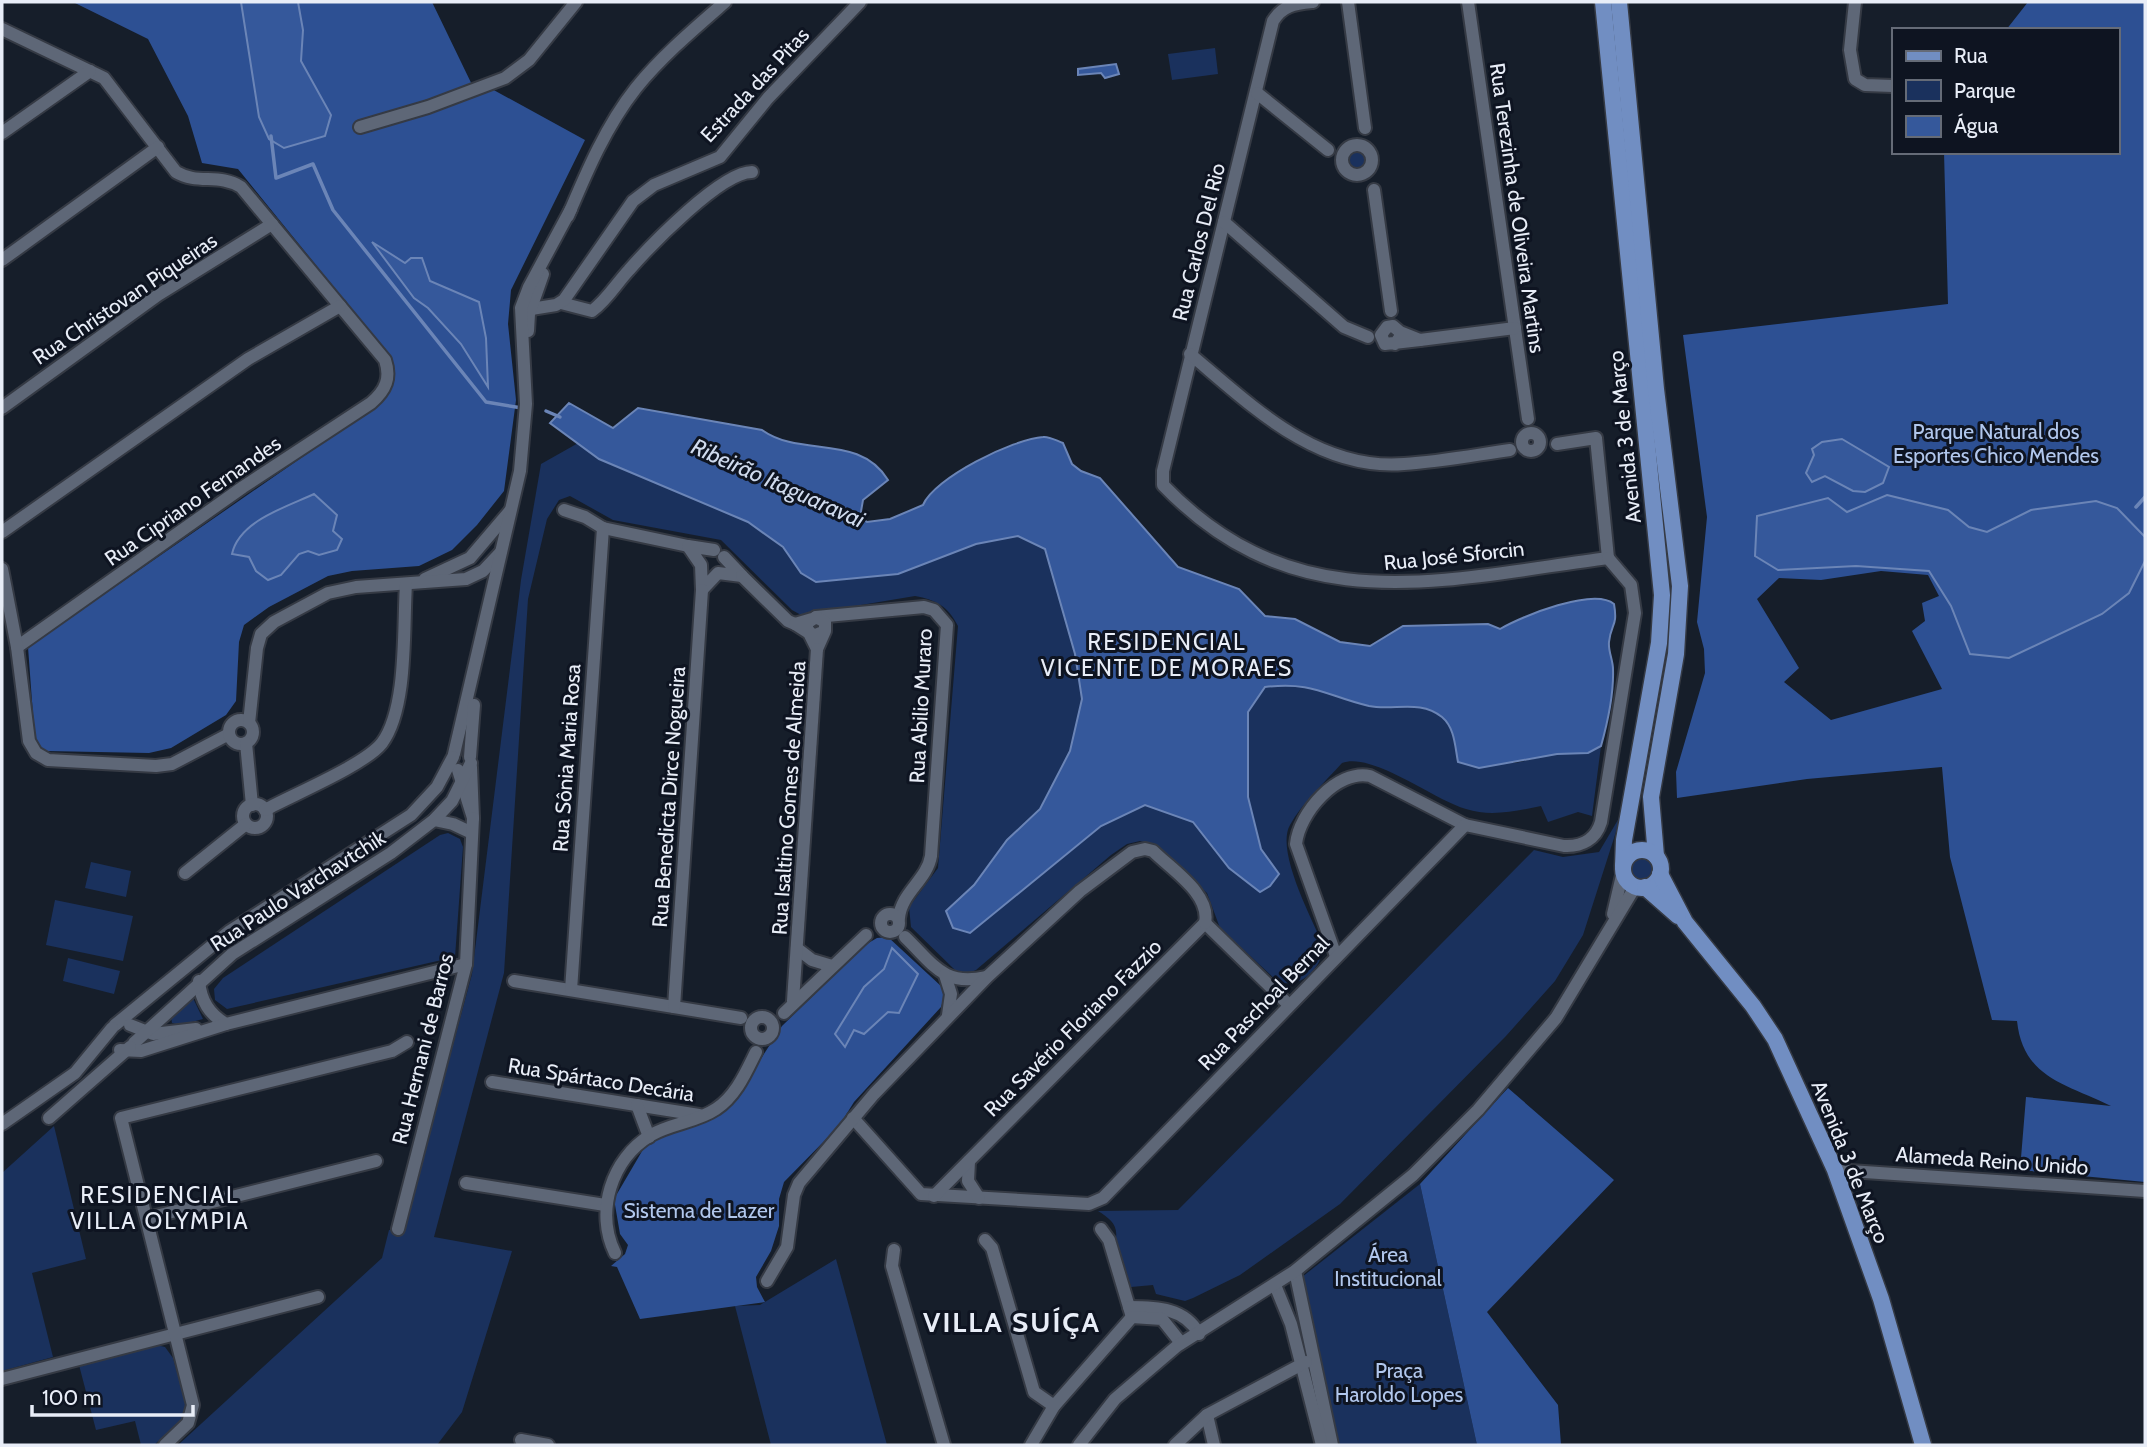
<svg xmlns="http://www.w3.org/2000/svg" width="2147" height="1447" font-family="Cabin,sans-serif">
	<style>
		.green { fill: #1a315d }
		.forest { fill: #2d5093; fill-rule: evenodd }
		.water { fill: #35589b; stroke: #6b85b7; stroke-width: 2 }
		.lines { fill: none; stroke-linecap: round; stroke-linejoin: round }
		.stream { stroke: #6b85b7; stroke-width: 3.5 }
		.minor-casing { stroke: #353a44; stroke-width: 16 }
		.major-casing { stroke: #353a44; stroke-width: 19 }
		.minor { stroke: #5e6777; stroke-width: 12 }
		.major { stroke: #718ec2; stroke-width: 16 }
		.labels { text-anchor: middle; stroke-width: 6; stroke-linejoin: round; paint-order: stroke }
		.street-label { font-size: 21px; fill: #e8edf7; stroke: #0e1421 }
		.park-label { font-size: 21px; fill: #b1c7ed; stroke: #0e1421 }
		.water-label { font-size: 23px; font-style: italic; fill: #d0dbee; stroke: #0e1421 }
		.neighbourhood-label { font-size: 23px; letter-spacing: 2px; fill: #e8edf7; stroke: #0e1421 }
		.district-label { font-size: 28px; font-weight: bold; letter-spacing: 2px; fill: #e8edf7; stroke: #0e1421 }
	</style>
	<rect width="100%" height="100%" fill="#161e2a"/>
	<g class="green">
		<path d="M1215 48 1218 74 1172 80 1168 54Z"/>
		<circle cx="1357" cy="160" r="12"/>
		<path d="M580 442 599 459 748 522 783 548 801 573H901L976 544 1018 536 1045 549 1075 654 1082 700 1070 751 1040 809 1007 840 974 885 947 911 953 928 970 933 1102 826 1145 805 1193 822 1229 868 1279 874 1261 849 1248 797V712L1265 687C1313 681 1326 696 1369 706 1394 711 1420 699 1442 717 1455 728 1455 747 1458 762L1515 763 1557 754 1587 753 1601 746 1592 816 1578 812 1548 822 1541 806C1516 811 1491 817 1466 809 1432 799 1373 752 1342 763 1325 782 1302 803 1290 825 1275 851 1313 921 1324 947 1320 970 1300 990 1277 981L1220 928 1207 893 1154 845 1140 841 1127 844 1111 855 976 970 967 974 957 972 911 927 909 907 938 868 958 626C948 606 936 600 915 596L801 615 792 610 721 540 613 520 570 496 559 500 547 519 528 599 504 973 434 1237 512 1251 462 1412 437 1445H178L382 1258 389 1230 403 1232 472 974 521 580 541 464Z"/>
		<path d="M1622 813 1583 935 1555 981 1506 1036 1340 1204 1240 1275 1193 1298 1185 1301 1156 1294 1153 1285 1131 1287 1116 1238C1118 1224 1109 1218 1098 1211L1178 1210 1534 850 1563 857 1599 852Z"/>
		<path d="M448 833 460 839 463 847 455 957 227 1009 215 1000 214 989 223 978 440 835Z"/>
		<circle cx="1642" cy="867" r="13"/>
		<path d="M91 862 131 871 126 897 85 888Z"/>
		<path d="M55 900 133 916 123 961 46 945Z"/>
		<path d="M68 958 120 971 114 994 63 981Z"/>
		<path d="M192 996 203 1019 180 1025 172 1023 171 1016Z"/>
		<path d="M54 1126 86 1259 32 1273 53 1357 2 1371V1173Z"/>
		<path d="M1420 1184 1477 1445H1337L1302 1277Z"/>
		<path d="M836 1259 887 1445H771L735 1306 760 1305Z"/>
		<path d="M156 1345 165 1347 173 1358 187 1408 180 1422 154 1445H141L135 1421 96 1430 79 1365Z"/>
	</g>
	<g class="forest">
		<path d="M73 2H432L476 93 490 88 585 140 511 290 508 324 516 400 504 491 477 525 452 550 419 566 352 571 328 576 269 607 244 625 239 642 236 701 226 715 171 748 149 753 46 751 35 742 28 647 376 406C392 390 398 381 392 359L238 169 202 163 188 116 148 39Z"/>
		<path d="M2028 2H2145V1182L2020 1170 2026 1097 2111 1106C2066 1084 2023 1078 2017 1021L1992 1020 1950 857 1942 767 1807 779 1677 798 1676 772 1705 673 1704 649 1697 622 1707 517 1683 335 1948 304 1944 152H2117V30H2006ZM1881 571 1928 575 1939 596 1922 603 1925 621 1912 631 1942 689 1831 720 1784 682 1799 668 1757 599 1779 578 1821 580Z"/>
		<path d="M888 937 942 987 944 998 941 1007 854 1102 839 1126 784 1182 779 1199V1226L771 1251 756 1277 757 1287 765 1302 640 1319 617 1267 611 1266 625 1254 628 1245 620 1234 614 1199 648 1141 717 1115 733 1102 782 1026 865 945 877 938Z"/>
		<path d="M1508 1088 1614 1180 1487 1312 1558 1405 1561 1445H1477L1420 1184Z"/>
	</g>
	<g class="water">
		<path d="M241 2H298L303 30 301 61 331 115 325 136 284 148 269 139 259 117Z"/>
		<path d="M1116 64 1119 74 1105 78 1101 73 1078 75V69Z"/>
		<path d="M372 242 405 263 411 258H422L430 281 479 302 486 338 488 387 461 344 428 308 414 298Z"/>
		<path d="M569 403 613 428 638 408 762 430C801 458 859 433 888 480L863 500 860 517 867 522 890 519 923 505C934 478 1013 439 1043 437 1049 436 1057 441 1063 443L1072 464 1081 471 1100 478 1178 567 1239 589 1265 616 1295 619 1340 642 1370 646 1403 626 1488 624 1500 629C1522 616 1594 587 1614 604 1618 627 1611 623 1609 642 1608 651 1613 660 1613 669 1614 695 1608 721 1601 746L1588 753 1557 754 1479 768 1458 762C1455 747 1455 728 1442 717 1420 699 1394 711 1369 706 1326 696 1313 681 1265 687L1248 712V797L1261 849 1279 874 1270 886 1260 892 1229 868 1193 822 1145 805 1101 826 970 933 953 928 946 911 974 885 1007 840 1040 809 1070 751 1082 699 1075 654 1045 549 1018 536 976 544 898 574 816 582 801 573 783 547 748 522 599 459 550 423Z"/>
		<path d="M1842 439 1889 467 1883 483 1865 492 1853 491 1825 476 1812 482 1806 473 1814 455 1812 449 1822 442Z"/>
		<path d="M314 494 337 515 333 531 342 539 337 550 319 555 308 551 299 554 281 575 268 580 256 571 249 557 232 554C239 521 286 507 314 494Z"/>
		<path d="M1887 495 1948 510 1969 527 1987 532 2031 510 2096 501 2117 508 2145 537V561L2129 593 2102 614 2009 658 1970 654 1951 606 1929 571 1856 566 1778 570 1755 556 1757 516 1828 498 1847 512Z"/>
		<path d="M892 948 918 974 899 1013 888 1012 864 1034 854 1030 845 1047 835 1034 864 987 884 969Z"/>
	</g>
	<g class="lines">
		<g class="stream">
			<path d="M271 136 276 178 313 164 333 210 486 402 522 408"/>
			<path d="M546 411 560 417"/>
			<path d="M2136 507 2145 497"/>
		</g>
		<g class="minor-casing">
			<g id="minor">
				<path d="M1313 2C1295 4 1283 5 1273 21L1163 471V485C1296 623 1441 580 1608 558"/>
				<path d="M1348 2 1365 128"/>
				<path d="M1468 2 1528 419"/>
				<path d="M1855 2 1850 50 1855 79 1865 85 1893 86"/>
				<path d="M2 29 104 78 176 172C198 185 219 173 241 187L385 360C391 378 386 390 371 403L243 487 17 647"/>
				<path d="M1257 93 1328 150"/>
				<path d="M360 127 428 107 505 78 529 60 576 2"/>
				<path d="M2 133 90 71"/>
				<circle cx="1357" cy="160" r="15"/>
				<path d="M1374 190 1391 311"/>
				<path d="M568 216C587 171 606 126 636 88 662 56 694 29 725 2"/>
				<path d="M1224 222 1344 327 1368 337"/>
				<path d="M2 260 158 147"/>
				<path d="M561 303 592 311C607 300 616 284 629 270 650 246 721 172 752 172"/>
				<path d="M525 310 556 305 564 300 633 201 654 185 720 157 768 98 860 2"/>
				<path d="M528 331 529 314 543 274"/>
				<path d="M1420 340 1515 328"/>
				<path d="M1395 344 1400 337V332L1393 326 1387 327 1381 335 1385 344 1420 340 1400 332"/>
				<path d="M1190 354C1252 406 1317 471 1404 464 1439 462 1475 455 1510 450"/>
				<path d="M2 408 158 295 272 224"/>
				<circle cx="1531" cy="442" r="9"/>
				<path d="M1557 444 1596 438 1608 558"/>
				<path d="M564 510 585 517 603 528 688 546"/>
				<path d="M2 532 248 359 340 306"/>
				<path d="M714 550 688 546 701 565 702 590 718 573 742 576 724 557"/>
				<path d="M2 569 17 647 29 741 36 753 48 760 156 766 172 764 229 734"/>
				<path d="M742 576 788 621 795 624"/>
				<path d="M425 579 470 558 510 511"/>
				<path d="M816 617 924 607 934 610 947 625 931 856C927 880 901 893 899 918"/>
				<path d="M812 619 795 624 809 633 817 649 825 631V622L816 617 807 623V629L813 636 825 631"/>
				<circle cx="241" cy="732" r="12"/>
				<path d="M249 723 257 648 261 634 274 622 328 593 356 587 466 579 483 571 500 553"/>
				<path d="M246 743 252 805"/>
				<path d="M454 754 520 471 526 404 521 308 529 287 571 209"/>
				<path d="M470 757 474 705"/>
				<path d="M458 770 473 818 471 767"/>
				<circle cx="255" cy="816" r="12"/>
				<path d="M265 810C292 795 365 765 382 743 408 708 403 627 406 584"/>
				<path d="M434 820 453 824 472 833"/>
				<path d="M185 873 246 824"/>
				<circle cx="890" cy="923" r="9"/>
				<path d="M1613 914 1623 871"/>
				<path d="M1205 923 1288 1004"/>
				<path d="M905 937C933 964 944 987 986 977"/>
				<path d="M799 950 812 960 832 966"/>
				<path d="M1336 956 1296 844C1299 813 1337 769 1370 776L1465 825 1564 846C1582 847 1596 839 1601 822L1635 613 1631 585 1608 558"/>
				<path d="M945 975 951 994 948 1015"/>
				<path d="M199 981C201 1001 209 1014 226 1024"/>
				<path d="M514 981 741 1018"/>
				<path d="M571 990 603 528"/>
				<path d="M793 1001 817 649"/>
				<path d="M674 1007 702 590"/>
				<path d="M784 1013 866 935"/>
				<circle cx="762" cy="1028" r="11"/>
				<path d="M115 1025 230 931 411 815 437 787 453 757"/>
				<path d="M130 1025 153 1034 196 1029"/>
				<path d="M134 1043 232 954 391 853 434 820 452 801 471 763"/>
				<path d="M120 1050 141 1051 226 1024 466 964"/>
				<path d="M492 1082 699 1115"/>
				<path d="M637 1105 649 1137"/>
				<path d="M49 1118 130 1047"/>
				<path d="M853 1118 921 1194 1089 1204 1103 1198 1465 825"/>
				<path d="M2 1124 75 1073 112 1028"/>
				<path d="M969 1161 968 1181 979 1198"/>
				<path d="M1835 1170 2145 1191"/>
				<path d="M466 1183 605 1205"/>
				<path d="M934 1196 1205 923"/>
				<path d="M148 1218 376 1161"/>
				<path d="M398 1229 466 964 473 818"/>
				<path d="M1101 1229 1109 1240 1132 1317"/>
				<path d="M985 1240 992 1248 1034 1392 1054 1406"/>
				<path d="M894 1250 892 1266 944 1445"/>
				<path d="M615 1253C595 1212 611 1159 651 1135 672 1123 697 1122 716 1109 736 1096 746 1072 756 1052"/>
				<path d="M1295 1271 1332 1445"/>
				<path d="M767 1281 787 1247 794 1195 799 1183 874 1094 987 977 1080 891 1132 852 1145 849 1153 851C1172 870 1211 894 1205 923"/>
				<path d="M1275 1285 1291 1324 1322 1445"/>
				<path d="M1129 1307C1157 1307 1185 1308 1199 1334"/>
				<path d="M2 1379 318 1297"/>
				<path d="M1207 1415 1214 1445"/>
				<path d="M521 1440 548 1445"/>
				<path d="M165 1445 188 1423 193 1405 121 1118 392 1051 407 1042"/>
				<path d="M1031 1445 1054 1406 1132 1317 1162 1319 1181 1343"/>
				<path d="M1079 1445 1115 1399 1177 1346 1295 1271 1413 1175 1478 1110 1556 1018 1635 887"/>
				<path d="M1175 1445 1207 1415 1306 1362"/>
			</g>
		</g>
		<g class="major-casing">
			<g id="major">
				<path d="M1603 2 1662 595 1659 643 1624 840 1623 866"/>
				<path d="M1619 2 1656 389 1680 586 1676 654 1651 797 1656 856"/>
				<circle cx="1642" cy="869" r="19"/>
				<path d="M1660 874 1685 922 1753 1006 1775 1039 1835 1170 1881 1299 1923 1445"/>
				<path d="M1645 887 1678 916"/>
			</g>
		</g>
		<use href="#minor" class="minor"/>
		<use href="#major" class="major"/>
	</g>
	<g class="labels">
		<g class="street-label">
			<text transform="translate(755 85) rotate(-47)" y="7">Estrada das Pitas</text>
			<text transform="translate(1517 208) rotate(82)" y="7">Rua Terezinha de Oliveira Martins</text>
			<text transform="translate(1199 242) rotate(-76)" y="7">Rua Carlos Del Rio</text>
			<text transform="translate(125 299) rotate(-34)" y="7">Rua Christovan Piqueiras</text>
			<text transform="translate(1625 437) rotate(-96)" y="7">Avenida 3 de Março</text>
			<text transform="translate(193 501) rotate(-35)" y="7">Rua Cipriano Fernandes</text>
			<text transform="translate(1454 556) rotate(-6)" y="7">Rua José Sforcin</text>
			<text transform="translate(921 706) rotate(-87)" y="7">Rua Abilio Muraro</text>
			<text transform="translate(567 758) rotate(-86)" y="7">Rua Sônia Maria Rosa</text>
			<text transform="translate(669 797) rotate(-86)" y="7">Rua Benedicta Dirce Nogueira</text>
			<text transform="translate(789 798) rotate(-86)" y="7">Rua Isaltino Gomes de Almeida</text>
			<text transform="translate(298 891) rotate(-33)" y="7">Rua Paulo Varchavtchik</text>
			<text transform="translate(1264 1003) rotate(-46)" y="7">Rua Paschoal Bernal</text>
			<text transform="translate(1073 1028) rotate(-45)" y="7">Rua Savério Floriano Fazzio</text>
			<text transform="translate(423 1049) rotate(-76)" y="7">Rua Hernani de Barros</text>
			<text transform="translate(601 1080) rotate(9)" y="7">Rua Spártaco Decária</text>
			<text transform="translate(1992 1161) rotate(4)" y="7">Alameda Reino Unido</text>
			<text transform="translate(1850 1162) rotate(68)" y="7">Avenida 3 de Março</text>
		</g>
		<g class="park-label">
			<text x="1996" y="439">Parque Natural dos<tspan x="1996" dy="24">Esportes Chico Mendes</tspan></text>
			<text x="699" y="1218">Sistema de Lazer</text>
			<text x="1388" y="1262">Área<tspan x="1388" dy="24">Institucional</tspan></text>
			<text x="1399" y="1378">Praça<tspan x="1399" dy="24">Haroldo Lopes</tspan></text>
		</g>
		<g class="water-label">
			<text transform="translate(778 483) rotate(24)" y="8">Ribeirão Itaguaravai</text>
		</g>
		<g class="neighbourhood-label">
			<text x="1167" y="650">RESIDENCIAL<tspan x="1167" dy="26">VICENTE DE MORAES</tspan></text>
			<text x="160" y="1203">RESIDENCIAL<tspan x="160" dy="26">VILLA OLYMPIA</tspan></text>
		</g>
		<g class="district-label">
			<text x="1012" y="1332">VILLA SUÍÇA</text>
		</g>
	</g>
	<rect width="2147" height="1447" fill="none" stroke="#e8edf7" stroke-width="7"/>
	<rect x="1892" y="28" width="228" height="126" fill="#0e1421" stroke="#656b77" stroke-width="2"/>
	<rect x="1906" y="51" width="35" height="10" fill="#718ec2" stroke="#656b77" stroke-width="2"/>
	<text x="1954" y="63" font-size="21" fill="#e8edf7">Rua</text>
	<rect x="1906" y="80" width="35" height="21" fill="#1a315d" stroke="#656b77" stroke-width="2"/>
	<text x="1954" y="98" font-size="21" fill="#e8edf7">Parque</text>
	<rect x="1906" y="116" width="35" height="21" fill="#35589b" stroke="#656b77" stroke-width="2"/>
	<text x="1954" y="133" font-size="21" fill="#e8edf7">Água</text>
	<path d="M32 1405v10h161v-10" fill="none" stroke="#e8edf7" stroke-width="3.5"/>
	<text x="42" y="1405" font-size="21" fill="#e8edf7" stroke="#0e1421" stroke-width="5" paint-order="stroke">100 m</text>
</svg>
